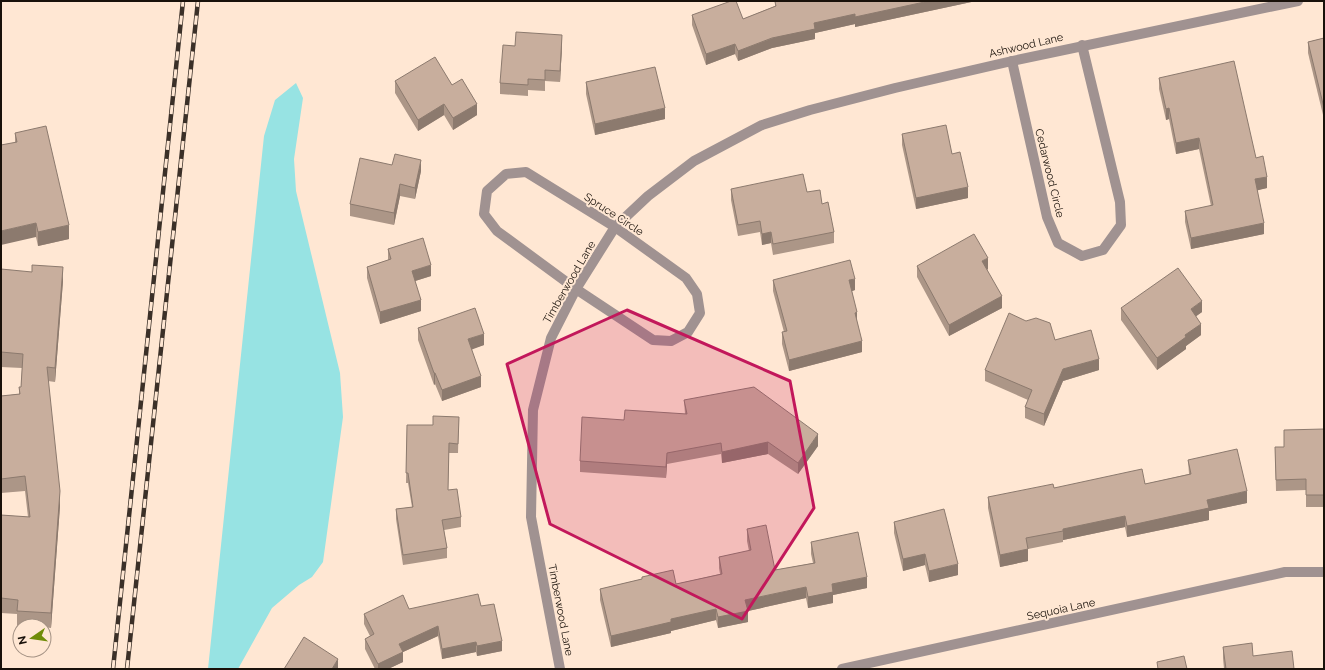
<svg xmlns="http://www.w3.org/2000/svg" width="1325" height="670" font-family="Raleway,sans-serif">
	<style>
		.water { fill: #97e3e3 }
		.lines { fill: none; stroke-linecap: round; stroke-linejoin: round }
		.street { stroke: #a09291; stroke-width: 10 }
		.rail-casing { stroke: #3b3028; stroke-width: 4.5 }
		.rail { stroke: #ffe7d3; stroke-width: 3; stroke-dasharray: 9; stroke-linecap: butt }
		.wall { fill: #ac9687 }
		.shaded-wall { fill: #8c7a6e }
		.building { fill: #c8ae9d; stroke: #8c7a6e }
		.marked { fill: #c2185b; fill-opacity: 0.2; stroke: #c2185b; stroke-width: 3; stroke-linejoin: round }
		.labels { text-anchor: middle; stroke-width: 4; stroke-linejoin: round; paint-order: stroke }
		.street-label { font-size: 11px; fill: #19110a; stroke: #ffe7d3 }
	</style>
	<rect width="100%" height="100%" fill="#ffe7d3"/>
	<path class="water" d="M296 83 303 98 294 159 296 191 340 373 343 417 323 562 312 577 299 585 272 608 238 669H208L264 136 275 100Z"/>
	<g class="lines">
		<g class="street">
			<path d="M1012 61 1047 217 1058 243 1082 256 1103 250 1121 225 1120 202 1082 45"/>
			<path d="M526 172 615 227 686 278 697 294 700 313 688 332 671 341 653 340 576 289 497 231 484 214 487 191 506 174Z"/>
			<path d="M560 669 531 517 533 410 551 338 576 289 615 227 648 196 694 161 762 125 810 110 895 88 1012 61 1298 1"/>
			<path d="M842 669 1285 572H1324"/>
		</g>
		<g class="rail-casing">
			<g id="rail">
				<path d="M113 669 183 1"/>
				<path d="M127 669 198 1"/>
			</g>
		</g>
		<use href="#rail" class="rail"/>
	</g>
	<g class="wall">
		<path d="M778 1H976L855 27V24L815 33V39L772 48 738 61 735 54 706 65 692 25V15L743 19 775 6V2Z"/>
		<path d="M1324 38V119L1308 53V42Z"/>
		<path d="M515 46H562L560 82 545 81V91L528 90V96L500 94V83Z"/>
		<path d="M1159 78 1256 158 1267 188 1257 190 1264 234 1191 249 1185 222V211L1211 206 1199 149 1176 154 1169 119 1166 120 1159 89Z"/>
		<path d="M395 81 452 85 477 115 453 130 444 115 418 131 395 93Z"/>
		<path d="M586 82 665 119 595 135 586 94Z"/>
		<path d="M15 133 69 239 38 246 15 142Z"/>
		<path d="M902 134 952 154 968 198 916 209 902 145Z"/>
		<path d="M421 171 415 199 400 196 394 225 350 216V204Z"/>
		<path d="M731 189 807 192 822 204 834 232V243L773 255 771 243 762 245 760 232 738 236 731 200Z"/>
		<path d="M388 249 431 276 415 281 421 311 380 324 367 278V267L388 260Z"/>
		<path d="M917 266 988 269 987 270 1002 308 949 336 917 277Z"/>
		<path d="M1 269 63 281 55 382 48 381 60 506 51 628 44 627V626L17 625V614L1 613V515L28 517 25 491 1 493V396L19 394V387H21L22 368 1 367Z"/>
		<path d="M773 280 855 290 852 291 862 352 789 371 782 344V332H784L773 291Z"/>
		<path d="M1121 308 1202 312 1196 316 1201 335 1186 346V349L1157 370 1121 320Z"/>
		<path d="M418 328 484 345 471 349 481 387 442 401 435 384 434 385 418 340Z"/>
		<path d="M1055 340 1099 370 1063 381 1044 426 1025 418V407L1028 400 985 381V370Z"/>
		<path d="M684 400 818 446 798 474 768 454 722 463 721 454 667 464 666 478 580 472V461L624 420 685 414Z"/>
		<path d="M459 417 458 453H449L448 490 461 517V527L444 530 447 548V558L403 565 396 519V509L412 507 408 483H406L407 425H433Z"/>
		<path d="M1324 429V507H1306V490L1276 491 1275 447H1284Z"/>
		<path d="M1188 460 1247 503 1209 511V520L1127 537 1125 527 1063 540V542L1028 549V561L1000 567 988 508V497L1054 488 1145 484 1189 474Z"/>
		<path d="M894 522 958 575 929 582 925 565 903 571 894 533Z"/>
		<path d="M747 529 775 570 813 563 811 554V542L867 588 833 595V603L808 608 806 598 748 611V622L718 628 716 620 671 631V633L611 647 600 600V589L642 579V577L676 584 720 574 719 568V557L749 551 747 541Z"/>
		<path d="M481 606 502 651 477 656 476 652 442 659 438 636 403 652V662L388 669H375L365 649V639L370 636 364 624V614L409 609Z"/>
		<path d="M1223 647 1253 656 1294 669H1224L1223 658Z"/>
	</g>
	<g class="shaded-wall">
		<path d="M929 1H976L855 27V17Z"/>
		<path d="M855 14V24L815 33V39L772 48 738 61V51L814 23Z"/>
		<path d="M562 35V46L560 82V71Z"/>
		<path d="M735 44V54L706 65V54Z"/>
		<path d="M444 104V115L418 131V120Z"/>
		<path d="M477 104V115L453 130V118Z"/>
		<path d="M665 108V119L595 135V124Z"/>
		<path d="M1169 108V119L1166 120V109Z"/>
		<path d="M1199 138V149L1176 154V143Z"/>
		<path d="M421 160V171L415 199V188Z"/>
		<path d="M1267 177V188L1255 191V179Z"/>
		<path d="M400 184V196L394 225V213Z"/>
		<path d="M968 187V198L916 209V198Z"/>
		<path d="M36 223V237L1 245V231Z"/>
		<path d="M1264 223V234L1191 249V238Z"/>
		<path d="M69 225V239L38 246V232Z"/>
		<path d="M771 232V243L762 245V234Z"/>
		<path d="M988 258V269L982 272V261Z"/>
		<path d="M431 265V276L412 282V271Z"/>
		<path d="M63 267V281L55 382V368Z"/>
		<path d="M855 279V290L849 292V280Z"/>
		<path d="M1002 296V308L949 336V325Z"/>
		<path d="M421 300V311L380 324V312Z"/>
		<path d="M1202 301V312L1191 320V309Z"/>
		<path d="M857 312V324L855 313Z"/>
		<path d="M1201 324V335L1186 346V349L1157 370V358L1185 335Z"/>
		<path d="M484 334V345L468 351V339Z"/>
		<path d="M862 341V352L789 371V360Z"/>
		<path d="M1099 359V370L1063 381 1044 426V414L1063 369Z"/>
		<path d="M434 373H435V384L434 385Z"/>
		<path d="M481 376V387L442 401V390Z"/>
		<path d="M818 434V446L798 474V463Z"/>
		<path d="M768 442V454L722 463V452Z"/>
		<path d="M667 453V464L666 478V467Z"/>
		<path d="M60 491V506L51 628V613Z"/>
		<path d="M1247 491V503L1209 511V520L1127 537V526L1207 500Z"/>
		<path d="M1125 516V527L1063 540V529Z"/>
		<path d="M1028 549V561L1000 567V555Z"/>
		<path d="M925 554V565L903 571V559Z"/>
		<path d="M958 564V575L929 582V571Z"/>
		<path d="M867 577V588L833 595V603L808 608V597L832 584Z"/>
		<path d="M806 587V598L748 611V622L718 628V617L745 600Z"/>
		<path d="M716 609V620L671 631V633L611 647V636L671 619Z"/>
		<path d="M438 626V636L403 652V662L388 669H378V664L399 644Z"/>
		<path d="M502 641V651L477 656V646Z"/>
		<path d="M476 642V652L442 659V649Z"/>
		<path d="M338 659V669H332Z"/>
	</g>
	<g class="building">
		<path d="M731 1H736L743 19 776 6 775 2 778 1H929L855 17V14L814 23 815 29 772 38 738 51 735 44 706 54 692 15Z"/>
		<path d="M516 32 562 35 560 71 545 70V80L528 79V85L500 83 503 45 515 46Z"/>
		<path d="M1324 38V108L1308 42Z"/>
		<path d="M435 57 452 85 462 79 477 104 453 118 444 104 418 120 395 81Z"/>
		<path d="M1234 61 1256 158 1263 156 1267 177 1255 179 1264 223 1191 238 1185 211 1213 205 1199 138 1176 143 1169 108 1166 109 1159 78Z"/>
		<path d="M655 67 665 108 595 124 586 82Z"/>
		<path d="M946 125 952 154 960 152 968 187 916 198 902 134Z"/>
		<path d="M46 126 69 225 38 232 36 223 1 231V145L17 142 15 133Z"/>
		<path d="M395 154 421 160 415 188 400 184 394 213 350 204 360 158 392 165Z"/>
		<path d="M803 174 807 192 820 190 822 204 828 202 834 232 773 244 771 232 762 234 760 221 738 225 731 189Z"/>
		<path d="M974 234 988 258 982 261 1002 296 949 325 917 266Z"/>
		<path d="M423 238 431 265 412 271 421 300 380 312 367 267 391 259 388 249Z"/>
		<path d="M850 260 855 279 849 280 857 312 855 313 862 341 789 360 782 332 787 331 773 280Z"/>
		<path d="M32 265 63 267 55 368 47 367 60 491 51 613 17 611 18 600 1 598V515L30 517 25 476 1 479V396L20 394 19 387H21L23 354 1 352V269L32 272Z"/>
		<path d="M1178 268 1202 301 1191 309 1201 324 1185 335 1186 337 1157 358 1121 308Z"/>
		<path d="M475 308 484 334 468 339 481 376 442 390 435 373H434L418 328Z"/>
		<path d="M1009 313 1026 321 1036 318 1050 323 1055 340 1091 330 1099 359 1063 369 1044 414 1025 407 1032 390 985 370Z"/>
		<path d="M754 387 818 434 798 463 768 442 722 452 721 443 667 453 666 467 580 461 582 417 624 420 625 410 687 414 684 400Z"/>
		<path d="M433 416 459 417 458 444 449 443 448 490 457 489 461 517 442 520 447 548 403 555 396 509 413 507 408 473H406L407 425H433Z"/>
		<path d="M1324 429V495H1306V479L1276 480 1275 447H1284V430Z"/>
		<path d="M1237 449 1247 491 1207 500 1209 508 1127 526 1125 516 1063 529V531L1026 538 1028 549 1000 555 988 497 1053 484 1054 488 1142 469 1145 484 1191 474 1188 460Z"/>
		<path d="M944 509 958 564 929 571 925 554 903 559 894 522Z"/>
		<path d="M766 525 775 570 815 563 811 542 858 532 867 577 832 584 833 592 808 597 806 587 745 600 748 611 718 617 716 609 671 619V622L611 636 600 589 642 579V577L673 570 676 584 722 574 719 557 751 550 747 529Z"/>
		<path d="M478 594 481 606 494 604 502 641 477 646 476 642 442 649 438 626 399 644 403 652 378 664 365 639 374 634 364 614 403 595 409 609Z"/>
		<path d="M304 637 338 659 332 669H284Z"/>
		<path d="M1252 643 1253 656 1292 651 1294 669H1226L1223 647Z"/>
		<path d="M1184 656 1187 669H1158L1157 662Z"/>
	</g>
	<path class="marked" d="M627 310 790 381 814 508 742 619 550 524 507 364Z"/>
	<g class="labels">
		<g class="street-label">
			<text transform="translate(1026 45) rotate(-13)" y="4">Ashwood Lane</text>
			<text transform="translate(1050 173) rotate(76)" y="4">Cedarwood Circle</text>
			<text transform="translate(614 214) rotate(33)" y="4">Spruce Circle</text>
			<text transform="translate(569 282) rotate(-60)" y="4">Timberwood Lane</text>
			<text transform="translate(1061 609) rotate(-12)" y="4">Sequoia Lane</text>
			<text transform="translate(561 610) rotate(79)" y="4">Timberwood Lane</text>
		</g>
	</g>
	<rect width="1325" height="670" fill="none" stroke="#19110a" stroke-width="4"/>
	<g transform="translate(32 638) rotate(257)"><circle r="19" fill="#ffe7d3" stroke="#a39183"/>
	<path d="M0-3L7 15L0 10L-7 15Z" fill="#708c08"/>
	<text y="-6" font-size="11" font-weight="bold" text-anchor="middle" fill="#19110a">N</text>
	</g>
</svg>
